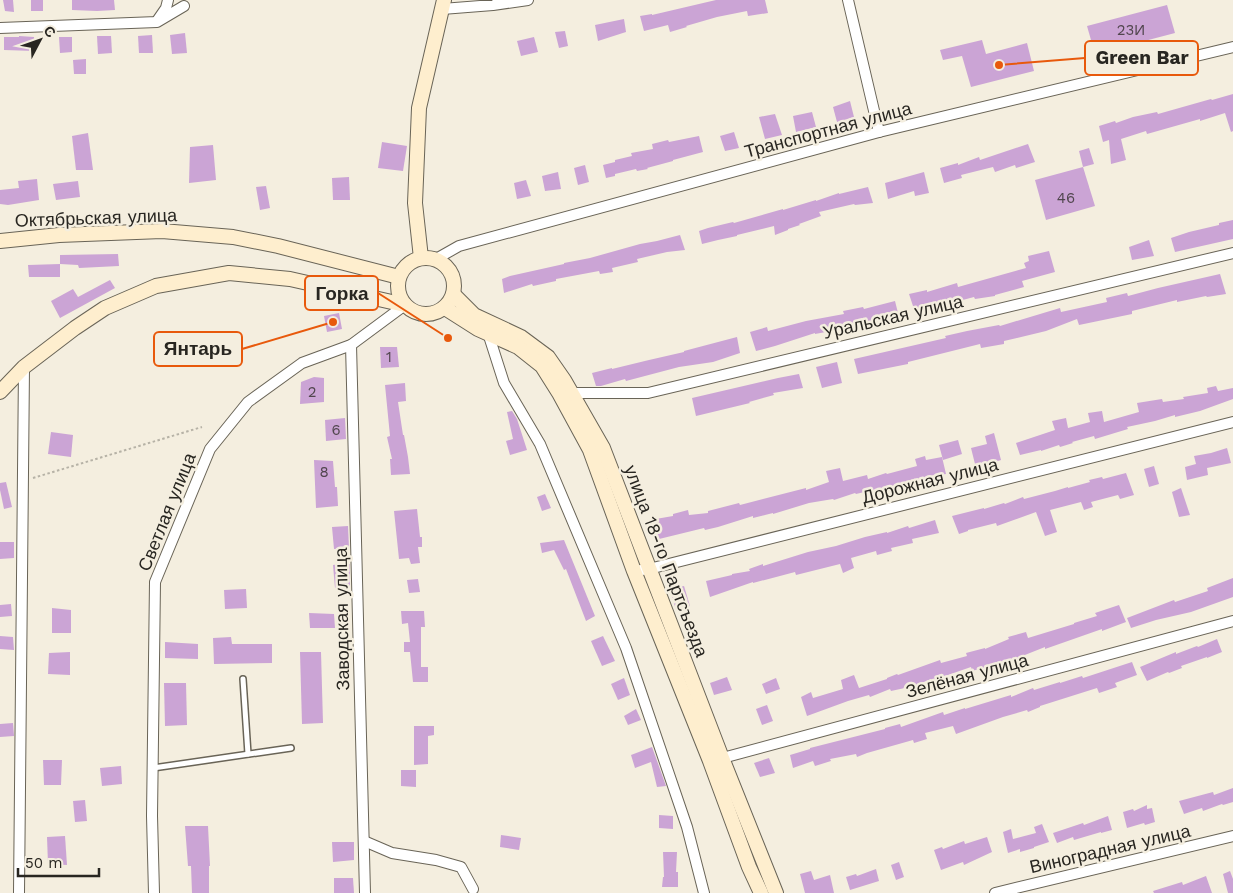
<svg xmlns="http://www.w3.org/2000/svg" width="1233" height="893" font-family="'Work Sans',sans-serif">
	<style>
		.building { fill: #cba4d5 }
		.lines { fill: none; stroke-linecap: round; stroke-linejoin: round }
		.lane-casing { stroke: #696457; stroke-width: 8 }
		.street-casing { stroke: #696457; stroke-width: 12 }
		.secondary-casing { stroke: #696457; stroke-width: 16 }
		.path { stroke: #b6b2a6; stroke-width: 2; stroke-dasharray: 2.5 2.5; stroke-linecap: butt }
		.lane { stroke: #fff; stroke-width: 5 }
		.street { stroke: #fff; stroke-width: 10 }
		.secondary { stroke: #feeece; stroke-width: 14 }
		.labels { text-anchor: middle; stroke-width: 5; stroke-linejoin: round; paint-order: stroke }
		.number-label { font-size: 15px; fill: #51464e }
		.street-label { font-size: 18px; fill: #282621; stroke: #f4eedf }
		.leader { fill: none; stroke: #e8590c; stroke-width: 2 }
		.callout-dot { fill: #e8590c; stroke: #f4eedf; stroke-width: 2 }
		.callout { fill: #f4eedf; stroke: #e8590c; stroke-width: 2 }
		.callout-label { font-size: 19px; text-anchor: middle; font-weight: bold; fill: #282621 }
	</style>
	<rect width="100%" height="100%" fill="#f4eedf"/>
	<g class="building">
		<path d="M3 0H13L14 12 5 11Z"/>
		<rect x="31" y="0" width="12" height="11"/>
		<path d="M72 0H114L115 10 97 11 72 10Z"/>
		<path d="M716 0H765L768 13 748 16 747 11 717 17 686 26 687 27 670 32 668 25 644 31 640 16 652 14V15Z"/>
		<path d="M1167 5 1175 33 1095 54 1087 26Z"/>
		<path d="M624 19 626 32 598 41 595 25Z"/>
		<path d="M565 31 568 46 559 48 555 32Z"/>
		<path d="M185 33 187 53 172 54 170 35Z"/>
		<path d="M152 35 153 53H139L138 36Z"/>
		<path d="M19 36 34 37 35 51 4 50V37H19Z"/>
		<path d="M97 36H111L112 53 98 54Z"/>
		<path d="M59 37H72V52L60 53Z"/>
		<path d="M534 37 538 52 521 56 517 41Z"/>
		<path d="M982 40 986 54 1027 43 1034 71 971 87 962 56 943 60 940 50Z"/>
		<path d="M86 59V74H74L73 60Z"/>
		<path d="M1233 94V131L1231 132 1225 113 1200 121V119L1147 134 1146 131 1121 139 1126 160 1111 164 1109 140 1103 142 1099 126 1115 121 1116 123 1133 117 1157 112 1158 114 1211 99 1212 100Z"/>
		<path d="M850 101 854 117 837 122 833 107Z"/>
		<path d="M812 112 816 127 796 132 793 116Z"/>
		<path d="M775 114 782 135 765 139 759 117Z"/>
		<path d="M734 132 739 148 725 151 720 136Z"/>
		<path d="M88 133 93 170H76L72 136Z"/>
		<path d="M699 136 703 152 673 160V161L647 168 648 169 637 171 636 169 615 174V176L606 178 603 165 615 162V160L632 156 631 153 653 149 652 144 668 140 669 142Z"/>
		<path d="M382 142 407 146 403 171 378 168Z"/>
		<path d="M1028 144 1035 162 1016 168 1015 165 995 172 993 167 961 175 962 178 944 183 940 168 958 163V165L979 157 980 160Z"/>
		<path d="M213 145 216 180 189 183 190 147Z"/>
		<path d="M1089 148 1094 164 1083 167 1079 151Z"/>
		<path d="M585 165 589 182 578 185 574 168Z"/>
		<path d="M1083 167 1095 206 1046 220 1035 180Z"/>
		<path d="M558 172 561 189 545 191 542 176Z"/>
		<path d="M924 172 929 193 915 196 914 191 888 199 885 183Z"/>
		<path d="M349 177 350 200H333L332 178Z"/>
		<path d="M37 179 39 200 8 205 0 204V190L19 188 18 181Z"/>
		<path d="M526 180 531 196 517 199 514 183Z"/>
		<path d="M78 181 80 197 56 200 53 184Z"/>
		<path d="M266 186 270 208 260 210 256 187Z"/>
		<path d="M868 187 873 203 855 205 854 204 819 212 821 216 799 224 800 225 788 229V230L775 235 774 226 737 235V236L718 240 702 244 699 231 708 228 733 222 734 223 783 209V210L816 200V201L839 193V194Z"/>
		<path d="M1233 220V239L1175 252 1171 238 1189 232 1219 225V223Z"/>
		<path d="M680 235 685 250 667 252 637 259 638 262 612 268 613 272 600 274 599 271 556 279V281L533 286 532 284 504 293 502 279 510 276 564 264V263L590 258 640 244 657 241Z"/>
		<path d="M1149 240 1154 256 1132 260 1129 247Z"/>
		<path d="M1049 251 1055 272 1022 281 1024 287 995 295V296L975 299 974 297 940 306 939 304 915 312 909 294 927 290V292L957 283 958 287 1026 268 1024 263 1029 261 1028 256Z"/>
		<path d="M118 254 119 266 79 268 78 265 60 264V255Z"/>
		<path d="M60 264V277H29L28 265Z"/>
		<path d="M1220 274 1226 294 1207 297 1206 296 1177 302V300L1132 311V314L1079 325 1077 319 1046 331 1004 341V344L981 348 980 344 908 362V364L858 374 854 359 946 338 945 336 967 331 999 325 1000 326 1060 308 1061 312 1107 302 1106 298 1127 293 1128 296 1158 288Z"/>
		<path d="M110 280 115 288 60 318 51 301 73 289 78 297Z"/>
		<path d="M895 301 899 317 864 325 815 334V333L775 346 756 351 750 332 767 327 768 331 806 321 844 314 843 311 863 307 864 309Z"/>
		<path d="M339 313 342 329 327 332 324 316Z"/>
		<path d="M737 337 740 353 713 362 679 367 626 381 625 379 601 386H596L592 373 612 368V369L649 360 684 352V351Z"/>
		<path d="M380 347H397L399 367 381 368Z"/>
		<path d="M837 362 842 383 822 388 816 367Z"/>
		<path d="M799 374 803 388 773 393 774 395 749 402 750 403 696 416 692 398 778 378Z"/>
		<path d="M314 377 324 378V402L300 404 301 382Z"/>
		<path d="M405 383 406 401 398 402 403 435H404L408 457 410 474 391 475 390 459H392L387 437 390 436 385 385Z"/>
		<path d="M1216 386 1218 391 1233 388V399L1200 411 1175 417V415L1155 421 1127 427 1128 429 1095 439 1094 436 1072 442 1073 443 1060 447 1059 445 1041 451V450L1020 455 1016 443 1055 430 1052 421 1066 418 1068 428 1090 422 1088 413 1102 411 1104 422 1139 412 1137 403 1162 399 1163 402 1184 399 1183 397 1208 393 1207 388Z"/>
		<path d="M512 411 517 419 527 450 510 455 506 441 513 439 507 412Z"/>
		<path d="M345 418 346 439 326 441 325 420Z"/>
		<path d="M51 432 73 435 71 457 48 454Z"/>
		<path d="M994 433 1001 460 976 468 971 448 987 444 985 436Z"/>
		<path d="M958 440 962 454 943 460 939 445Z"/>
		<path d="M1227 448 1231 463 1207 468 1208 475 1187 480 1185 467 1196 464 1194 456 1211 453Z"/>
		<path d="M925 456 926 460 942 457 946 474 935 476 934 475 908 484 881 490V488L856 494 855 493 834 500 833 499 809 503 773 514V513L753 518V516L718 527 705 530 704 528 655 540 650 520 673 516V514L688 510 689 515 708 513V511L739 503 740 505 806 488V490L829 482 826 471 840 468 843 481 867 475 868 479 886 473 887 474 917 466 915 459Z"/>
		<path d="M314 460 333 461 335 487H337L338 506 316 508Z"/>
		<path d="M1154 466 1159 484 1149 487 1144 469Z"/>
		<path d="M1126 473 1134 495 1120 499 1118 495 1091 502 1093 507 1084 510 1081 502 1050 510 1057 532 1045 536 1036 512 997 526 996 523 968 530V531L959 534 952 516 984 508V509L1004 503 1005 504 1023 497 1024 499 1055 491 1068 487V488L1090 482 1089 480 1102 477 1103 479Z"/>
		<path d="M6 482 12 507 4 509 0 490V483Z"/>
		<path d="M1181 488 1190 515 1179 517 1172 492Z"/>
		<path d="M545 494 551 508 542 511 537 497Z"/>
		<path d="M417 509 420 537H422V547H418L420 563 411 564 409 558 399 559 394 511Z"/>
		<path d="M935 520 939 533 912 539 913 543 891 548 892 551 877 555 876 551 851 558 854 568 843 573 840 564 796 575 795 572 753 583V582L710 597 706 581 732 575V574L750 571 749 569 763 564V566L808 552 836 546 865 537 887 532V533L908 526 909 528Z"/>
		<path d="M348 526 349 548 334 549 332 527Z"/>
		<path d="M564 540 595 616 586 621 566 569 564 570 554 550 542 553 540 543Z"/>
		<path d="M0 542H14V558L0 559Z"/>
		<path d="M340 564H350V587L335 588 333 565Z"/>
		<path d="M1233 578V597L1191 612 1156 620 1131 628 1127 618 1174 600 1175 602 1208 591 1207 588Z"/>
		<path d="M418 579 420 592 409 593 407 580Z"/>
		<path d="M684 586 690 606 676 610 670 590Z"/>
		<path d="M246 589 247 608 225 609 224 590Z"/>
		<path d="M11 604 12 616 0 617V605Z"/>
		<path d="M1119 605 1126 622 1102 631V629L1045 649V647L1015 659 972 671 971 667 945 676 946 678 932 682 931 679 914 686 891 691 890 689 870 697 869 695 848 701 807 716 801 697 811 692 813 698 843 689 841 680 854 675 859 688 887 679V678L897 674 898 675 940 660 941 663 967 656 966 653 985 648V649L1009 639 1008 637 1026 632 1028 638 1074 624V623L1097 616 1095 613Z"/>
		<path d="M52 608 71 610V633H52Z"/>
		<path d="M401 611H424L425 627H421V667H428V682H413L410 652H404V642H410L408 623 402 624Z"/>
		<path d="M309 613 334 614 335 628H310Z"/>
		<path d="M0 636 13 637 14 650 0 649Z"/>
		<path d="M603 636 615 661 602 666 591 641Z"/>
		<path d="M231 637 232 644H272V663L214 664 213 638Z"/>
		<path d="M1217 639 1222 652 1207 658V657L1181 666 1182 668 1169 673 1168 672 1147 681 1140 667 1176 652V654L1197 646 1198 647Z"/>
		<path d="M165 642 198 644V659L165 658Z"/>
		<path d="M70 652V675L48 674 49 653Z"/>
		<path d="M300 652H321L323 723 302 724Z"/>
		<path d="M1132 662 1137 675 1115 683 1117 687 1099 693 1097 688 1040 706V707L1028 712 1027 710 1003 717 956 734 953 726 925 733 927 739 914 743 913 740 867 753 857 757 856 754 830 759 831 761 815 766 813 761 793 768 790 755 810 749V748L885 729V728L900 724 901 727 943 712 944 715 965 708V709L1011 695V697L1033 688 1034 690 1060 682V683L1082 676 1083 678Z"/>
		<path d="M727 677 732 690 714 695 710 683Z"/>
		<path d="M624 678 630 695 618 700 611 684Z"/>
		<path d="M776 678 780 689 766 694 762 684Z"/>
		<path d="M164 683H186L187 725 165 726Z"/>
		<path d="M767 705 773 721 762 725 756 709Z"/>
		<path d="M636 709 641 720 628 725 624 716Z"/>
		<path d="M13 723 14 736 0 737V724Z"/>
		<path d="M414 726H434V735L428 736V764L414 765Z"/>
		<path d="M652 747 656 758 666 786 657 787 651 762 635 768 631 755Z"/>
		<path d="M769 758 775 773 760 777 754 763Z"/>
		<path d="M43 760H62L61 785H44Z"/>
		<path d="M121 766 122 784 102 786 100 768Z"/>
		<path d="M401 770H416V787L401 786Z"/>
		<path d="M1233 788V802L1223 805 1222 804 1203 811 1202 808 1184 814 1179 801 1213 792 1214 795Z"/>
		<path d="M85 800 87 821 75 822 73 801Z"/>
		<path d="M1147 805V809L1152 808 1155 822 1145 825 1144 823 1127 828 1123 812 1133 809 1134 811Z"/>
		<path d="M659 815 673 816V829L659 828Z"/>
		<path d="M1108 816 1112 830 1101 833V832L1074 840 1073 837 1057 843 1053 833 1083 823 1084 825Z"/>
		<path d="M1042 824 1049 842 1034 847V848L1020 852V849L1008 853 1003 832 1011 829 1013 839 1036 833 1034 827Z"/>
		<path d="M185 826H208L210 866H209V893H192L191 866H188Z"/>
		<path d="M501 835 521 838 519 850 500 847Z"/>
		<path d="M65 836 67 865 48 864 47 837Z"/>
		<path d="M987 837 992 852 964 865 963 862 941 870 934 850 942 847 943 849 964 841 965 844Z"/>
		<path d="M332 842H354V860L333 862Z"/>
		<path d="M663 852H677L676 872H678V887H662L663 877H664Z"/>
		<path d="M899 862 904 877 896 880 891 865Z"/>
		<path d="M876 869 879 881 850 890 846 877 856 874 857 876Z"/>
		<path d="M811 871 814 880 830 875 834 893H805L800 874Z"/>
		<path d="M1230 871 1233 879V893H1228L1223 874Z"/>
		<path d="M1206 876 1212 893H1154L1153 891 1182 882 1183 885Z"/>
		<path d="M334 878H353L354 893H334Z"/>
	</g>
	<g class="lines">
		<g class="lane-casing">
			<g id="lane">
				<path d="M243 679 248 754"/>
				<path d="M153 768 291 748"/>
			</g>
		</g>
		<g class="street-casing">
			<g id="street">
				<path d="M848 0 879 132"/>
				<path d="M442 9 493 5 528 0"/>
				<path d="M157 21 166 8 168 0"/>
				<path d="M0 28 157 22 184 6"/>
				<path d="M436 259 459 246 879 132 1233 47"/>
				<path d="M488 333 504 383 540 444 626 648 687 827 704 893"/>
				<path d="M351 345 365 893"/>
				<path d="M567 393H648L1233 253"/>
				<path d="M634 571 649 569 1233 422"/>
				<path d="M715 760 1233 621"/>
				<path d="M364 841 392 853 436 860 461 867 473 889"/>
				<path d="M19 893 24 367"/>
				<path d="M154 893 152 816 155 582 210 449 248 402 302 363 351 345 405 305"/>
				<path d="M995 893 1233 836"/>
			</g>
		</g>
		<g class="secondary-casing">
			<g id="secondary">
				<path d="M0 241 59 235 162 231 233 237 278 246 399 277"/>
				<circle cx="426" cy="286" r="28"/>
				<path d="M421 258 415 203 419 108 444 0"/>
				<path d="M454 295 474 315 521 337 548 357 564 380 603 448 722 758 776 893"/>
				<path d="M445 308 478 329 518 347 542 366 559 393 590 450 634 571 710 761 749 867 761 893"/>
				<path d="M0 392 24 367 75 328 105 308 156 286 229 273 290 279 405 305"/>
			</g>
		</g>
		<path class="path" d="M33 478 202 427"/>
		<use href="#lane" class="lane"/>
		<use href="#street" class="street"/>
		<use href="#secondary" class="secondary"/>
	</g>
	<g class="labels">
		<g class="number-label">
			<text x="1131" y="35">23И</text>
			<text x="1066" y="203">46</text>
			<text x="389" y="362">1</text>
			<text x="312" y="397">2</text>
			<text x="336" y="435">6</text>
			<text x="324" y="477">8</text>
		</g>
		<g class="street-label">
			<text transform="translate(828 130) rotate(-15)" y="6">Транспортная улица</text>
			<text transform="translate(96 218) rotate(-2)" y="6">Октябрьская улица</text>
			<text transform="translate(893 317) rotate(-13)" y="6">Уральская улица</text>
			<text transform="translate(930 481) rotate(-14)" y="6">Дорожная улица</text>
			<text transform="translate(167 512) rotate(-68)" y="6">Светлая улица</text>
			<text transform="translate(666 561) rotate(69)" y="6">улица 18-го Партсъезда</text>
			<text transform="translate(342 619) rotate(-91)" y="6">Заводская улица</text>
			<text transform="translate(967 676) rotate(-15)" y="6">Зелёная улица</text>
			<text transform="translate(1110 849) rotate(-13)" y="6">Виноградная улица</text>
		</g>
	</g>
	<path class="leader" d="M999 65L1085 58M448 338L378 293M333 322L242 349"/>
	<g class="callout-dot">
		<circle cx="999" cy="65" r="5"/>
		<circle cx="448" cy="338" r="5"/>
		<circle cx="333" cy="322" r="5"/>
	</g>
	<g class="callout">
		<rect x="1085" y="41" width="113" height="34" rx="5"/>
		<rect x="305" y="276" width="73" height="34" rx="5"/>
		<rect x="154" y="332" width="88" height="34" rx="5"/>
	</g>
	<g class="callout-label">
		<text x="1142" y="64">Green Bar</text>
		<text x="342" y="300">Горка</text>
		<text x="198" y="355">Янтарь</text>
	</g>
	<g transform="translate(40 40) rotate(49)" stroke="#f4eedf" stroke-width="4" paint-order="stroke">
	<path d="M0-4L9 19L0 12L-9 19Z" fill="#282621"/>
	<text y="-8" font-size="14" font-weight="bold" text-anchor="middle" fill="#282621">С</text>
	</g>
	<path d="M18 868v8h81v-8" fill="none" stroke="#282621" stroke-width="2.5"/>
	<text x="25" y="868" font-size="15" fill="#282621" stroke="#f4eedf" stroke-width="4" paint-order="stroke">50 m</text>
</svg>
